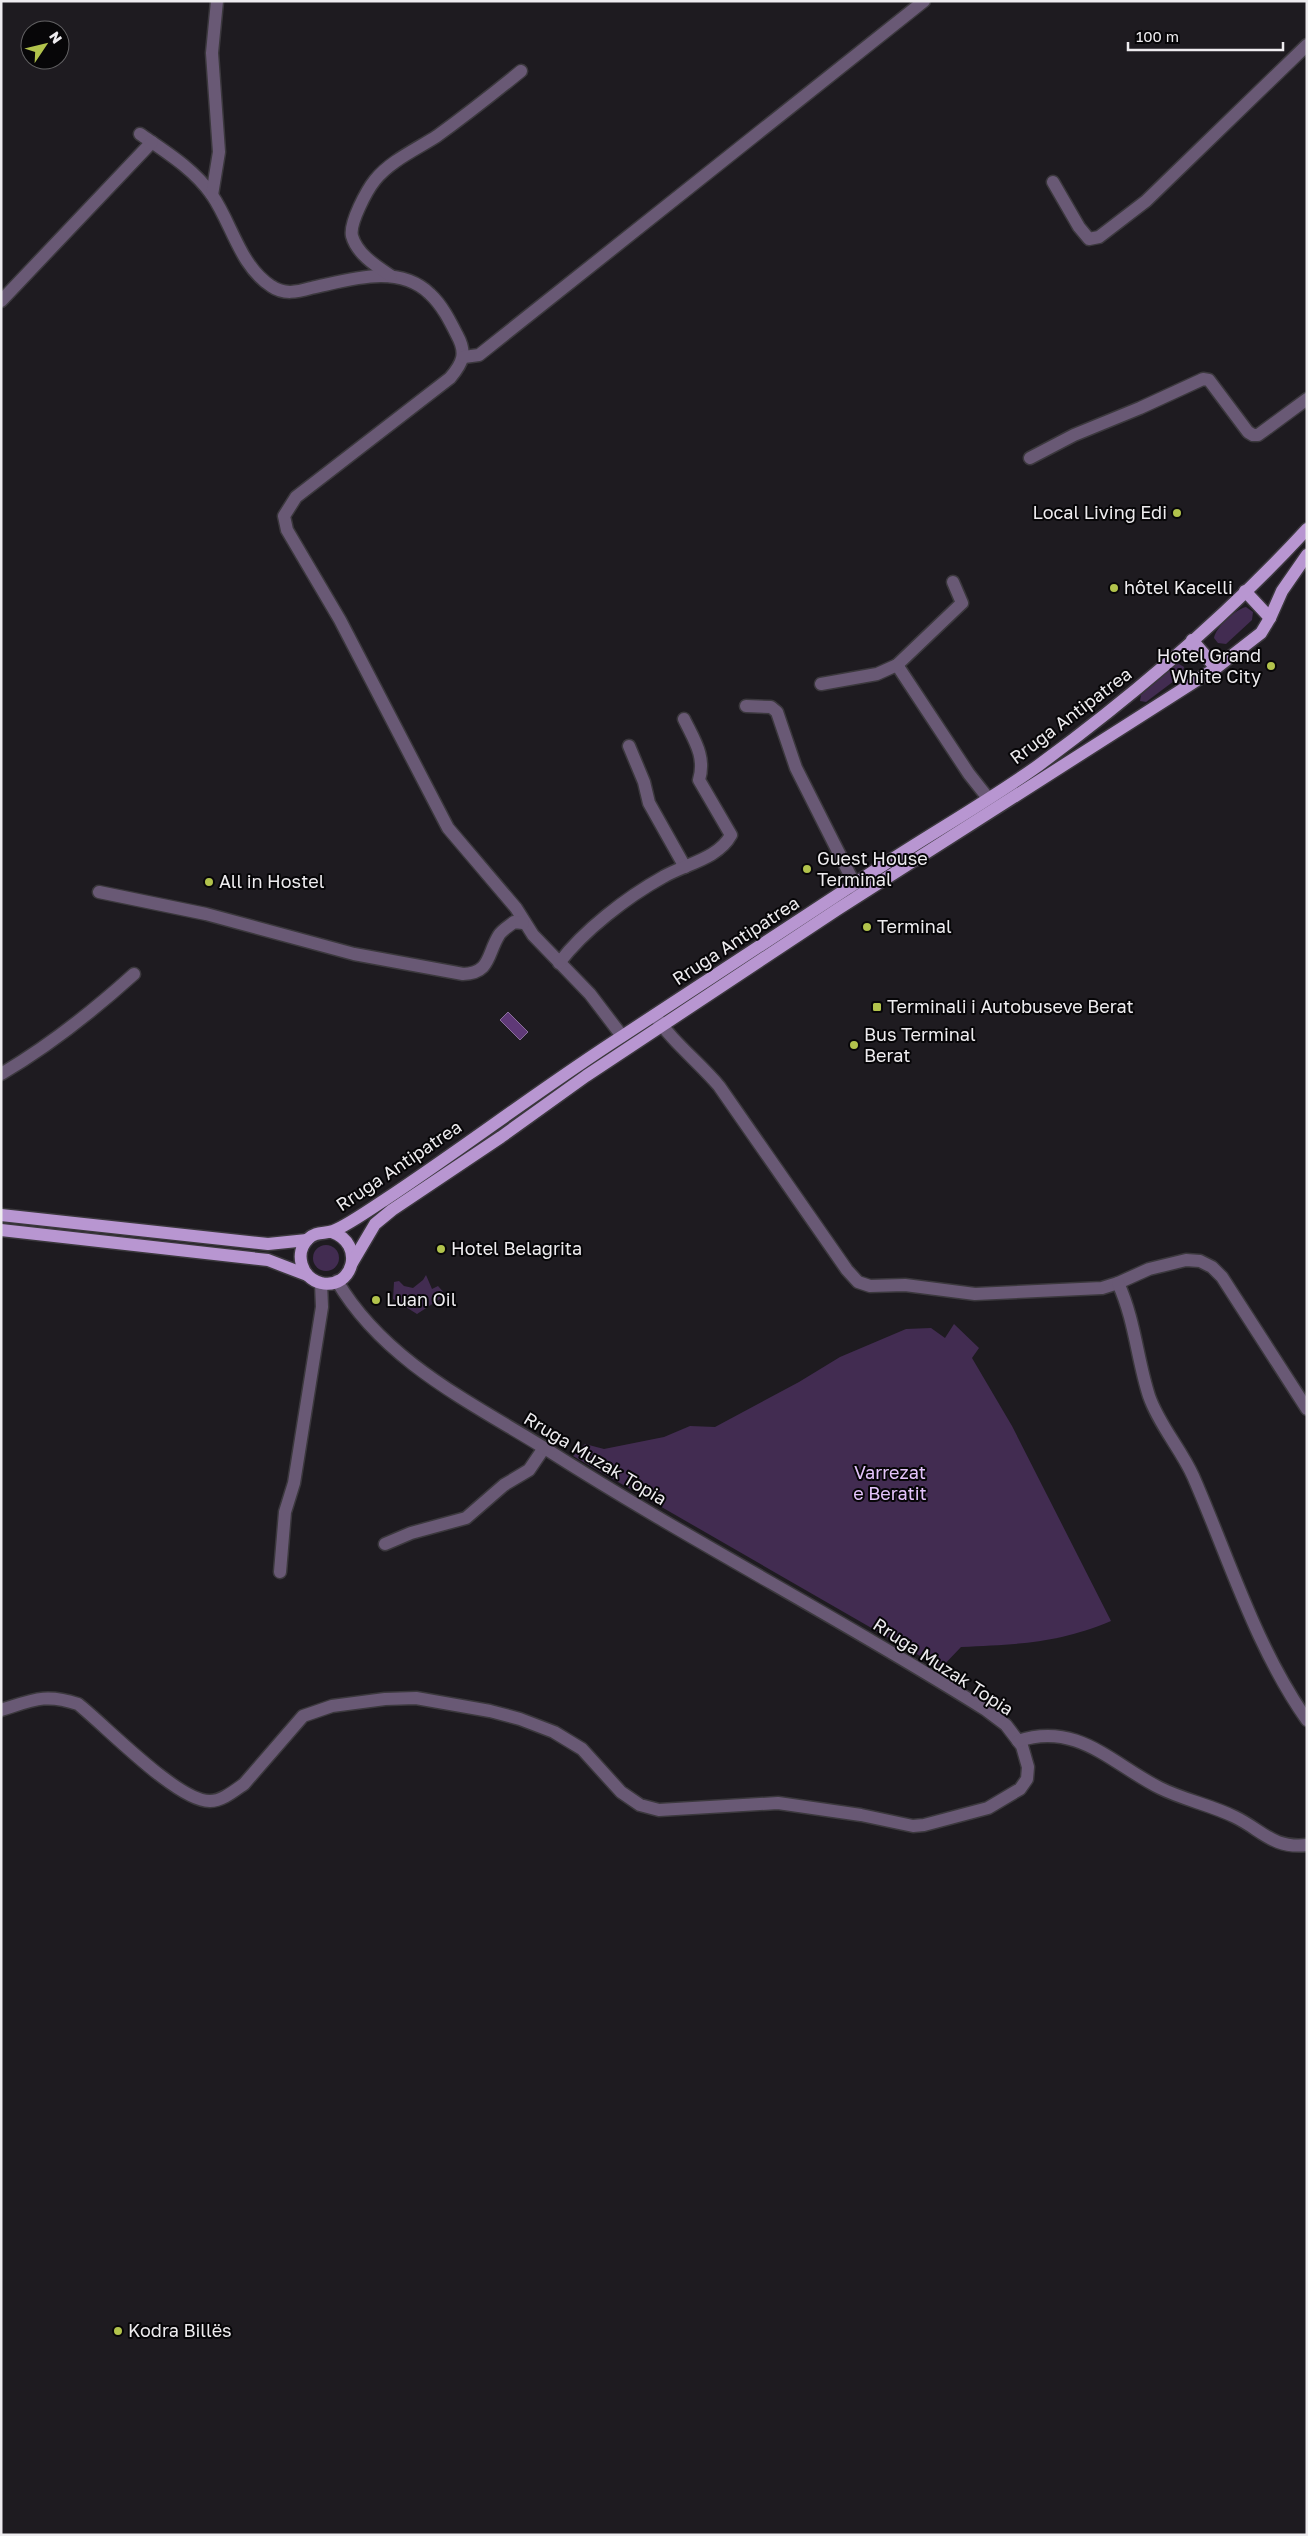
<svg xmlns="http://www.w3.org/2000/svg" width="1308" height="2536" font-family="'Golos Text',sans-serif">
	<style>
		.green { fill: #422c51 }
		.water { fill: #5f3977; stroke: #8a6f9b }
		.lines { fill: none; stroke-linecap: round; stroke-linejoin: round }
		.minor-casing { stroke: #3b383d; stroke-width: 15 }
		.major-casing { stroke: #3b383d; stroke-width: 15 }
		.minor { stroke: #695975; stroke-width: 12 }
		.major { stroke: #b896d1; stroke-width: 12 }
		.poi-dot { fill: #b2c34c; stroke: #070608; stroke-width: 2 }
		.labels { text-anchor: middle; stroke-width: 4; stroke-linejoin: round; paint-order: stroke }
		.poi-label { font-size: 18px; fill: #eeecef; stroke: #070608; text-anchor: start }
		.street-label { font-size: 18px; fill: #eeecef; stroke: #070608 }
		.park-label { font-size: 18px; fill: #e5c5fc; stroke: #070608 }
	</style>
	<rect width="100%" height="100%" fill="#1e1b20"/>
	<g class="green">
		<path d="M1246 607 1253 612 1252 620 1226 644 1218 643 1214 638C1215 628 1236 609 1246 607Z"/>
		<path d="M1179 664 1184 667 1182 675 1146 702 1140 701 1141 695 1174 665Z"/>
		<circle cx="326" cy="1258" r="13"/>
		<path d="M426 1275 432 1289 438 1286 446 1295 417 1314 393 1299 394 1282 399 1281 404 1286 413 1288 423 1280Z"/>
		<path d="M954 1324 979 1348 972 1358 1012 1426 1111 1621C1056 1644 1019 1644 961 1647L941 1668 573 1456 585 1444 604 1449 664 1437 690 1426 715 1427 799 1382 840 1357 906 1329 931 1328 945 1338Z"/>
	</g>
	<path class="water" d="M508 1012 528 1032 520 1040 500 1020Z"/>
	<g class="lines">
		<g class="minor-casing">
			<g id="minor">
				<path d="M140 134C166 152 194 169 212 195 232 224 240 266 271 286 284 295 297 292 311 288 349 280 398 263 430 294 442 305 450 321 457 335 467 353 463 363 450 378L296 497 284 516 287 530 340 620 448 828 516 908 533 935 590 994 622 1036"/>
				<path d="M1053 182 1079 227 1089 239 1099 237 1146 201 1307 45"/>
				<path d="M212 195 219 152 212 53 217 1"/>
				<path d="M391 276C376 266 357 254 352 236 349 223 367 190 375 180 390 161 417 149 437 136 466 115 494 93 521 71"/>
				<path d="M1 301 152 142"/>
				<path d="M464 357 479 355 924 1"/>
				<path d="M1030 458 1074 435 1140 408 1203 379 1209 380 1248 432 1253 435H1258L1307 399"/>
				<path d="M897 665 969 774 988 798"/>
				<path d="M821 684 877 674 897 665 962 603 953 582"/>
				<path d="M746 706 771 707 777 712 796 768 859 893"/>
				<path d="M629 746 644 782 649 803 685 867"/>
				<path d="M99 892 206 914 354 954 463 974C491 973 487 954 499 935 502 930 509 926 514 922L523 923"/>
				<path d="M559 963C584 930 627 897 663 877 685 864 718 859 731 835L699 780C706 756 694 740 684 719"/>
				<path d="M655 1015C671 1041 699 1062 719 1086L847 1270 858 1282 870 1286 905 1285 975 1294 1102 1288 1118 1283 1149 1269 1186 1260 1200 1261 1212 1267 1222 1277 1307 1409"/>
				<path d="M1 1074C49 1046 93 1011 134 974"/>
				<path d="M1118 1283C1135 1320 1137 1359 1149 1396 1159 1425 1181 1449 1193 1476 1229 1558 1255 1646 1307 1720"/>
				<path d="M385 1544 411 1533 466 1518 504 1485 529 1470 544 1448"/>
				<path d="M280 1572 285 1512 294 1483 322 1307 321 1283"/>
				<path d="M1 1710C33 1700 45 1693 78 1704 106 1726 178 1802 210 1801 222 1801 234 1791 244 1784L303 1716 332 1706 385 1699 416 1698 490 1711 520 1719 554 1732 582 1749 621 1792 640 1805 659 1810 778 1803 861 1815 913 1826 924 1825 988 1808 1020 1789 1027 1779 1028 1767 1022 1746 1006 1725 986 1710C842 1619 690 1541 546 1449 470 1402 384 1361 337 1281"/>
				<path d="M1018 1741C1077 1721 1112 1764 1160 1788 1184 1800 1211 1805 1235 1817 1262 1830 1273 1849 1307 1845"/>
			</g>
		</g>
		<g class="major-casing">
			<g id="major">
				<path d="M1245 591 1270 618"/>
				<path d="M1192 640 1216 668"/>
				<path d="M1 1215 268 1244 307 1240"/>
				<path d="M1 1230 268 1260 307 1275"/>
				<path d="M332 1232C366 1244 353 1290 321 1283 301 1278 294 1253 308 1239 316 1231 324 1234 333 1231 345 1227 374 1207 386 1199 466 1146 543 1087 624 1035 708 980 792 924 877 869 930 834 987 802 1039 765 1134 695 1227 616 1307 529"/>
				<path d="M352 1263 375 1224 392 1210 501 1137 586 1076 838 909 1216 668 1261 633 1270 618 1282 591 1307 555"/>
			</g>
		</g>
		<use href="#minor" class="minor"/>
		<use href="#major" class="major"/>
	</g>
	<g class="poi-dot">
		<circle cx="1177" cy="513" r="5"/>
		<circle cx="1114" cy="588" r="5"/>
		<circle cx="1271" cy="666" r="5"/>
		<circle cx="807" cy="869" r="5"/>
		<circle cx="209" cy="882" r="5"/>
		<circle cx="867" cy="927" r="5"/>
		<rect x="872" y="1002" width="10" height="10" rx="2.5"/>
		<circle cx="854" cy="1045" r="5"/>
		<circle cx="441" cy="1249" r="5"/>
		<circle cx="376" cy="1300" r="5"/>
		<circle cx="118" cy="2331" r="5"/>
	</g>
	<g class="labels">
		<g class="poi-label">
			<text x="1167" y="519" text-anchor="end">Local Living Edi</text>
			<text x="1124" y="594">hôtel Kacelli</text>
			<text x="1261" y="662" text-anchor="end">Hotel Grand<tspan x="1261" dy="21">White City</tspan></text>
			<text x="817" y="865">Guest House<tspan x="817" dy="21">Terminal</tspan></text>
			<text x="219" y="888">All in Hostel</text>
			<text x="877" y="933">Terminal</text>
			<text x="887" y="1013">Terminali i Autobuseve Berat</text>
			<text x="864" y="1041">Bus Terminal<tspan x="864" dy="21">Berat</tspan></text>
			<text x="451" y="1255">Hotel Belagrita</text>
			<text x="386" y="1306">Luan Oil</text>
			<text x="128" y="2337">Kodra Billës</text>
		</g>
		<g class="street-label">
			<text transform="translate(1071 716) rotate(-37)" y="6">Rruga Antipatrea</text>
			<text transform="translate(736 941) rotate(-33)" y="6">Rruga Antipatrea</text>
			<text transform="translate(399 1166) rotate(-34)" y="6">Rruga Antipatrea</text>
			<text transform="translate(595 1459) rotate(31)" y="6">Rruga Muzak Topia</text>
			<text transform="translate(943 1667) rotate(33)" y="6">Rruga Muzak Topia</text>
		</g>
		<g class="park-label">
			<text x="890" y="1479">Varrezat<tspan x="890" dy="21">e Beratit</tspan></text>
		</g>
	</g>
	<rect width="1308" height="2536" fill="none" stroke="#eeecef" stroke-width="5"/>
	<g transform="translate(45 45) rotate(55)"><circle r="24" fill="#070608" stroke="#636264"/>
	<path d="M0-4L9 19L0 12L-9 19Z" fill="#b2c34c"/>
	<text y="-8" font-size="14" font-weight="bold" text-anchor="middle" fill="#eeecef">N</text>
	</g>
	<path d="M1128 42v8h155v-8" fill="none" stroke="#eeecef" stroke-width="2.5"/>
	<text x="1136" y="42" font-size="15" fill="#eeecef" stroke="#070608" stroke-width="4" paint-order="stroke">100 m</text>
</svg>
